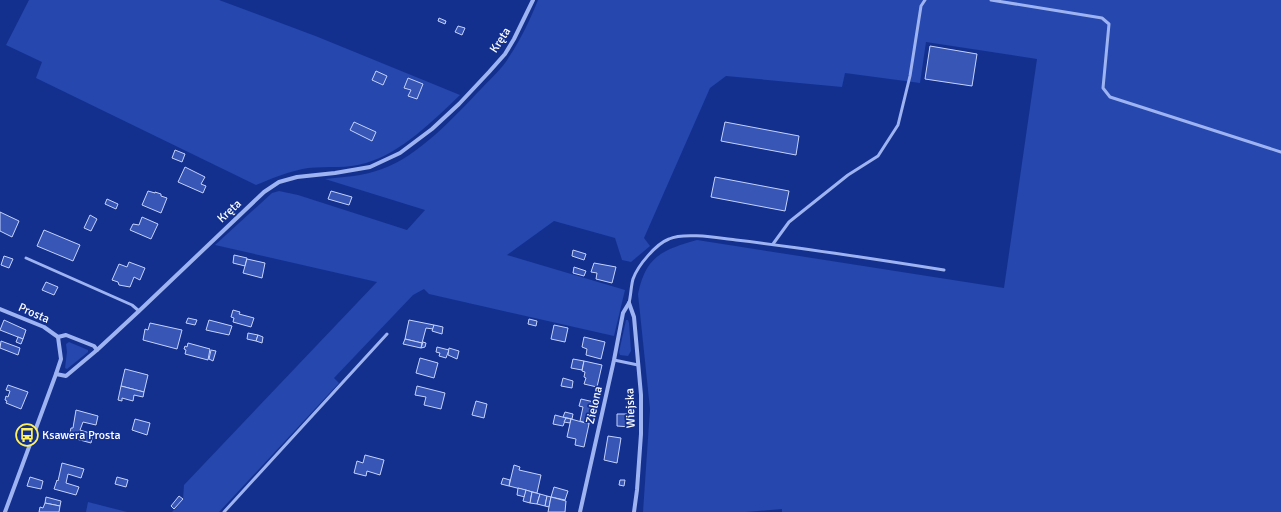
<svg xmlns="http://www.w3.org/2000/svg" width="1281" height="512" font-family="Signika,sans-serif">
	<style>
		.green { fill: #2547ae }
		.building { fill: #3756b6; stroke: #c5d3fc }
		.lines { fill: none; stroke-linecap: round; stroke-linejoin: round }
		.lane { stroke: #9eb3f1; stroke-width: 3 }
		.street { stroke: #9eb3f1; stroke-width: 4 }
		.labels { text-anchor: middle; stroke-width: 3.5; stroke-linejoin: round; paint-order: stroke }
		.street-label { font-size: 12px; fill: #fff; stroke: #13308f }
		.poi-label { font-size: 12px; fill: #fff; stroke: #13308f; text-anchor: start }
	</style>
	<rect width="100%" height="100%" fill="#13308f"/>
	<g class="green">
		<path d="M29 0H219L318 37 460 95C434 120 401 153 366 163 347 169 328 166 308 168 290 171 273 178 256 185L36 78 42 62 6 45Z"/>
		<path d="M538 0H1281V512H782V509L746 512H643L650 409 638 294C646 256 662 250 697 240L1004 288 1037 59 926 42 920 83 845 73 842 87 726 76 710 88 644 238 650 246 631 262 622 260 615 238 554 221 507 255 625 290 614 336 429 294 424 289 413 295 334 378 339 383 219 512H172L183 500 184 485 377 282 215 245 272 193 279 191 298 195 407 230 425 210 325 179C344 177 364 176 382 169 419 156 454 117 481 89 490 79 502 69 509 57 521 39 530 20 538 0Z"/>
		<path d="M626 320H628L629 323 631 351 628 356 620 355 619 352Z"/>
		<path d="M69 342 88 350V352L67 369 65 368 67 352 66 344Z"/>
		<path d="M88 502 127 512H86Z"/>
	</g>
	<g class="building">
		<path d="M439 18 446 21 445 24 438 21Z"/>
		<path d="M458 26 465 28 462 35 455 32Z"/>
		<path d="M930 46 977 54 972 86 925 79Z"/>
		<path d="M376 71 387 76 383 85 372 80Z"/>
		<path d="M408 78 423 84 417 99 408 96 411 90 404 88Z"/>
		<path d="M354 122 376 132 372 141 350 130Z"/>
		<path d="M725 122 799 136 796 155 721 141Z"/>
		<path d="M175 150 185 154 182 162 172 158Z"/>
		<path d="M185 167 205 177 201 184 206 186 203 193 178 182Z"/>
		<path d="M715 177 789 191 785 211 711 197Z"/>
		<path d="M148 191 155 193V192L161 194V196L167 198 161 213 142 205Z"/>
		<path d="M331 191 352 197 349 205 328 199Z"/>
		<path d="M107 199 118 204 116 209 105 204Z"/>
		<path d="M0 212 19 221 12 237 0 231Z"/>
		<path d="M90 215 97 219 91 231 84 228Z"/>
		<path d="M142 217 158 224 151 239 130 230 133 224 139 225Z"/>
		<path d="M44 230 80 245 73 261 37 246Z"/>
		<path d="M573 250 586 254 584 260 572 256Z"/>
		<path d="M234 255 247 258 245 266 233 263Z"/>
		<path d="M4 256 13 259 9 268 1 265Z"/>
		<path d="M247 259 265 263 262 278 243 273Z"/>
		<path d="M129 262 145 268 140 280 134 277 130 287 119 285 118 282 112 280 119 264 127 267Z"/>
		<path d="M594 263 616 267 612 283 596 279 597 273 591 272Z"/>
		<path d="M574 267 586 271 584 276 573 273Z"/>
		<path d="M46 282 58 287 54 295 42 290Z"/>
		<path d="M233 310 240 312 239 314 254 318 251 327 233 322 234 318 231 317Z"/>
		<path d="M188 318 197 320 195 325 186 323Z"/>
		<path d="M529 319 537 321 536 326 528 324Z"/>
		<path d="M4 320 26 330 23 339 0 330Z"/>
		<path d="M209 320 232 326 229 335 206 330Z"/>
		<path d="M409 320 434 325 433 329 426 328 422 343 405 339Z"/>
		<path d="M150 323 182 330 177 349 143 340 145 329 148 330Z"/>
		<path d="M434 325 443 327 442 334 432 331Z"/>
		<path d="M554 325 568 328 565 342 551 339Z"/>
		<path d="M248 333 258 335 256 341 247 339Z"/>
		<path d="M258 335 263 337 262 343 256 341Z"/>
		<path d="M18 337 23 339 21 344 16 342Z"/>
		<path d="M584 337 605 342 601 359 586 355 587 349 582 347Z"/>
		<path d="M405 339 422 343 421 348 403 344Z"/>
		<path d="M1 341 20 348 18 355 0 348Z"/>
		<path d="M423 342 426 343 425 347 421 348Z"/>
		<path d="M188 343 210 349 208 360 185 354 186 350 184 349 185 346 187 347Z"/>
		<path d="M437 347 449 350 446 358 439 356 440 353 436 352Z"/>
		<path d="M449 348 459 351 457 359 448 355Z"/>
		<path d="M211 350 216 351 213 361 209 359Z"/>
		<path d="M420 358 438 363 434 378 416 373Z"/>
		<path d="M573 359 584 361 582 370 571 368Z"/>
		<path d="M584 361 602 365 597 387 584 384 586 378 584 377 585 372 582 371Z"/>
		<path d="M125 369 148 375 144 392 121 386Z"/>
		<path d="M563 378 573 381 572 388 561 386Z"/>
		<path d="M8 385 28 392 21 409 6 403 7 401 5 400 6 396 8 397 10 391 6 390Z"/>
		<path d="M121 386 144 392 143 397 134 395 133 401 122 398V401L118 400Z"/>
		<path d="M417 386 445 393 441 409 424 405 426 397 415 395Z"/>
		<path d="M581 399 594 402 589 424 580 421 583 407 579 406Z"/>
		<path d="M476 401 487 404 484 418 472 415Z"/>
		<path d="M76 410 98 416 96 425 83 422 80 430 93 434 91 443 69 437 71 428H73Z"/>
		<path d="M565 412 573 414 572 419 563 417Z"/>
		<path d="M617 414H631V427L617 426Z"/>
		<path d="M555 415 566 418 563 426 553 424Z"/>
		<path d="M566 418 571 419 570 423 564 422Z"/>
		<path d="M135 419 150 423 147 435 132 430Z"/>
		<path d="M571 419 589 424 584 447 575 445 576 439 567 437Z"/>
		<path d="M608 436 621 438 617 463 604 460Z"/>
		<path d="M365 455 384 460 380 475 367 471 366 476 354 473 357 461 363 463Z"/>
		<path d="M62 463 84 469 81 478 68 474 66 483 79 487 76 495 54 489 57 480 58 481Z"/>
		<path d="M514 465 520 467 519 470 541 475 537 493 509 486Z"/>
		<path d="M30 477 43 481 41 489 27 486Z"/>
		<path d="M117 477 128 480 126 487 115 484Z"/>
		<path d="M503 478 510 480 509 486 501 484Z"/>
		<path d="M620 480H625L624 486 619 485Z"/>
		<path d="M554 487 568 491 565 500 551 497Z"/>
		<path d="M518 488 526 490 525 497 517 495Z"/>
		<path d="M526 490 532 492 530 503 523 501Z"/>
		<path d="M532 492 540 494 537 504 530 503Z"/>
		<path d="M540 494 547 496 545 506 537 504Z"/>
		<path d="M179 496 183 499 174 509 171 506Z"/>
		<path d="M547 496 551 497 549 507 545 506Z"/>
		<path d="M46 497 61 501 60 506 45 503Z"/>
		<path d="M551 497 566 501 565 512H548Z"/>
		<path d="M45 503 60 506 59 512H39L40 507 43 508Z"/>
	</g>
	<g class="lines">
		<g class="lane">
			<path d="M991 0 1102 18 1109 24 1103 88 1110 97 1281 152"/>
			<path d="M773 244 789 222 848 175 878 156 898 125 910 76 921 6 925 0"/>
			<path d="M26 258 132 305 139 311"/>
			<path d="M629 303C631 295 631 286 633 279 638 265 656 244 669 239 684 232 719 238 736 240 805 248 875 259 944 270"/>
			<path d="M614 360 638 365"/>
			<path d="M224 512 387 334"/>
		</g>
		<g class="street">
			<path d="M629 303 634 317 641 395V434L637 490 634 512"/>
			<path d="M0 309 44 327 58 337 61 359 56 374 5 512"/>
			<path d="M58 337 66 335 94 346 97 350"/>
			<path d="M56 374 66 376 97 350 139 311 264 192 279 182 297 177 335 173 370 167 400 153 432 129 459 104 489 72 505 54 514 39 533 0"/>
			<path d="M580 512 614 360 623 313 629 303"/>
		</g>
	</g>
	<defs>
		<g id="bus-ring" transform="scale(1.15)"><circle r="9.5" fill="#13308f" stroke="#fff15e" stroke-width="1.5"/><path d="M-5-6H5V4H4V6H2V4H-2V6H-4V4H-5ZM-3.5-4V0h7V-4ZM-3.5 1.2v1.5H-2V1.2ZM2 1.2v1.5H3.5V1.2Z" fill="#fff15e"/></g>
	</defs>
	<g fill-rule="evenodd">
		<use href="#bus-ring" x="27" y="435"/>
	</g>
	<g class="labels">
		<g class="street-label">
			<text transform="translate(500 40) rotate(-57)" y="4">Kręta</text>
			<text transform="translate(229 211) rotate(-43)" y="4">Kręta</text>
			<text transform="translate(34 313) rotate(24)" y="4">Prosta</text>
			<text transform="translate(594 405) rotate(-77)" y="4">Zielona</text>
			<text transform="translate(630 408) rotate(-92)" y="4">Wiejska</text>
		</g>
		<g class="poi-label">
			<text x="42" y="439">Ksawera Prosta</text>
		</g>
	</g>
</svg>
